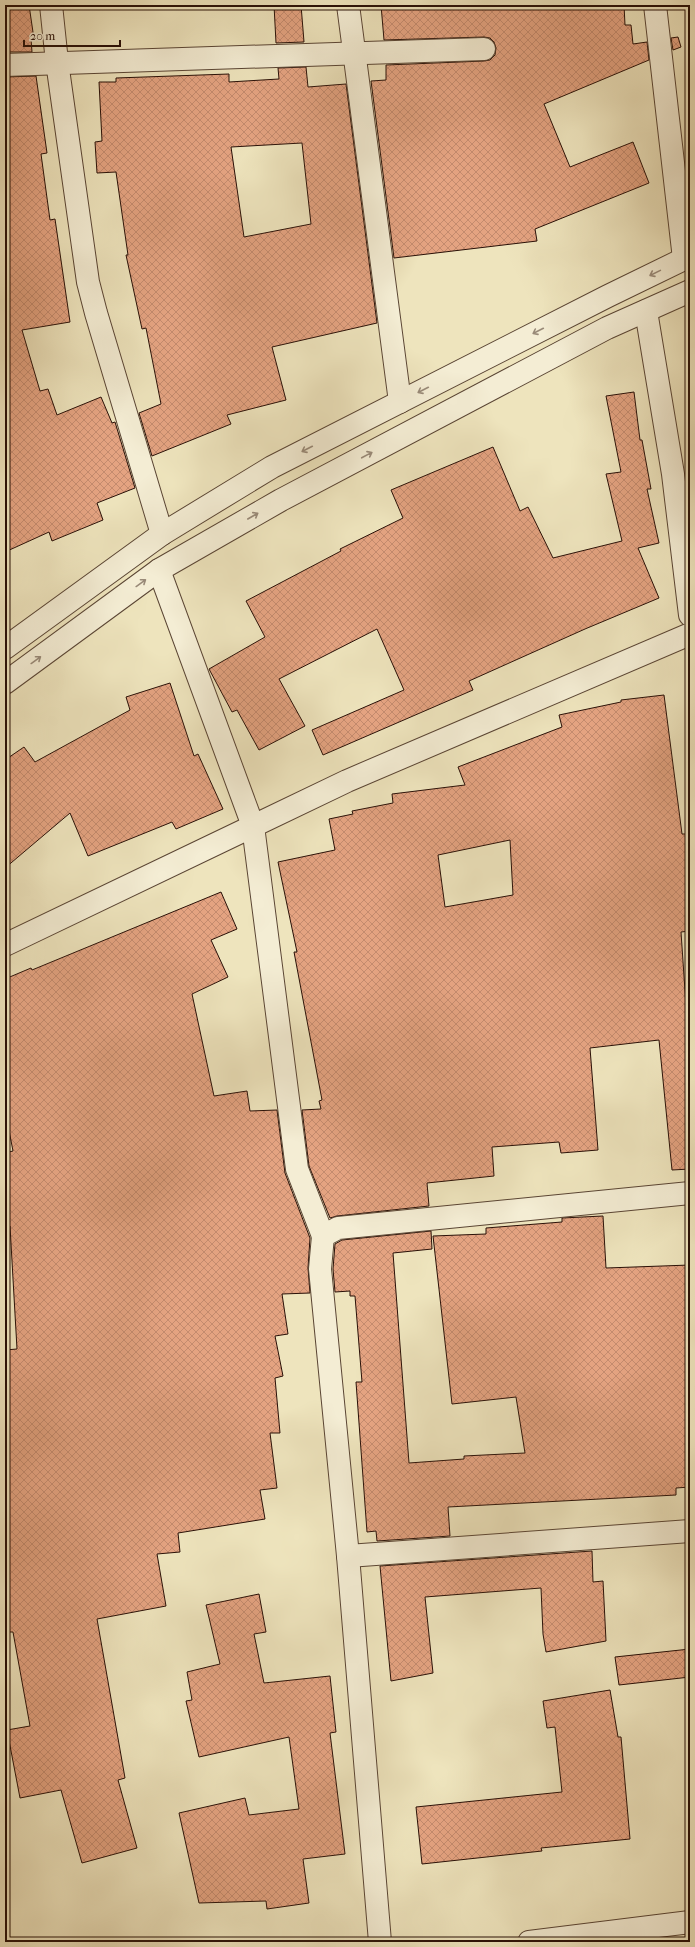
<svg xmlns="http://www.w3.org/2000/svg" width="695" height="1947" font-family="'IM FELL French Canon',serif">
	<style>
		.building { fill: url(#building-cross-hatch); stroke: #291007; fill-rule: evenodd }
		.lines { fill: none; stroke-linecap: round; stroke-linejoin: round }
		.minor-casing { stroke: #5a4534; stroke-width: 24 }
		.minor { stroke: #f4edd4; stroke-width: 22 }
		.oneway { stroke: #998a78 }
	</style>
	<defs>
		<pattern id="building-cross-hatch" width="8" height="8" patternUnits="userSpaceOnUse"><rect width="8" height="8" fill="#e4a381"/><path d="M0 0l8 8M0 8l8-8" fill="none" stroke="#c48b6e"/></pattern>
	</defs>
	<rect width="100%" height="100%" fill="#eee4bd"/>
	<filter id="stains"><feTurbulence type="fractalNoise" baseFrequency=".005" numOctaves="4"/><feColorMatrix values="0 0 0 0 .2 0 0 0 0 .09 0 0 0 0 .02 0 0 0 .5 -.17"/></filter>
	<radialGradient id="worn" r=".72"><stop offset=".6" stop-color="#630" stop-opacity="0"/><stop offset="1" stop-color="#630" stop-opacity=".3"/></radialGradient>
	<g class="building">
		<path d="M5 5H29L34 39H31L32 52H5Z"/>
		<path d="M274 5H301L304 42 276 43Z"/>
		<path d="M381 5H624L625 25H631L633 44 647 42 649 60 544 104 570 167 633 142 649 183 535 229 537 241 394 258 371 81 386 80V65L484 61 490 60 495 55 496 48 494 42 490 38 484 37 384 40Z"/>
		<path d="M678 37 681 47 673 50 671 38Z"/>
		<path d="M306 67 308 87 346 84 377 323 272 347 286 400 227 415 231 424 152 456 139 413 161 404 146 328 142 329 126 255H128L116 172 97 173 95 142 102 141 99 82H116V78L229 74V82L279 79 278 68ZM302 143 311 224 244 237 231 147Z"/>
		<path d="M36 76 47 153 41 154 50 220 55 219 70 322 22 330 40 391 48 389 57 415 101 397 112 423 115 422 135 488 97 503 103 520 52 541 49 532 5 552V77Z"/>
		<path d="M634 392 640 440H642L651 489H647L659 543 638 548 659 598 585 629 469 681 473 690 323 755 312 730 404 690 377 629 279 679 305 726 259 750 237 710 232 712 209 669 265 637 246 601 341 551 340 549 403 518 391 490 493 447 520 511 528 507 553 558 622 541 606 474 621 472 606 396Z"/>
		<path d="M170 683 194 756 198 754 223 809 176 829 172 822 88 856 70 813 5 868V760L24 747 35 762 130 710 126 697Z"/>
		<path d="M664 695 682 834H688L690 847V931L681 932 687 1020 690 1019V1169L672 1170 659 1040 590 1048 598 1150 561 1153 559 1142 492 1147 494 1176 427 1183 429 1206 337 1216 330 1218 309 1166 302 1110 321 1109 319 1101 322 1100 294 952H297L278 862 335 850 329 819 353 814 352 811 393 803 392 794 465 785 458 767 562 727 559 715 621 702V700ZM510 840 513 895 445 907 438 855Z"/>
		<path d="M221 892 237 929 211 940 228 977 192 994 214 1096 247 1091 250 1111 277 1110 285 1173 310 1238 308 1268 310 1293 282 1294 288 1334 275 1336 283 1376 275 1378 280 1433H270L277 1488 260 1490 265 1519 178 1533 180 1552 157 1554 166 1606 97 1619 125 1778 118 1780 137 1848 82 1863 61 1790 20 1798 7 1730 30 1726 13 1632H5V1350L17 1349 10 1226H5V1153L13 1151 5 1110V979L31 968 32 970Z"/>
		<path d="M603 1216 606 1268 690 1265V1487L676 1488V1495L448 1507 450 1536 377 1541 376 1531 367 1532 356 1382H362L355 1296H350V1291L335 1292 333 1269 335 1244 342 1240 431 1231 432 1249 393 1253 409 1463 464 1459V1456L525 1453 516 1397 452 1404 433 1236 486 1234V1228L562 1222V1218Z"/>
		<path d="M592 1551 593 1582 603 1581 606 1641 546 1652 543 1634 541 1588 425 1597 433 1673 391 1681 380 1566Z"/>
		<path d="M259 1594 266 1632 254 1634 264 1683 330 1676 336 1732 330 1733 345 1854 303 1859 309 1903 267 1909 266 1901 199 1903 179 1813 245 1798 249 1815 299 1809 289 1737 199 1757 186 1701 192 1700 187 1672 220 1664 206 1605Z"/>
		<path d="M690 1649V1677L619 1685 615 1657Z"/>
		<path d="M610 1690 618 1737H621L630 1839 541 1848 542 1851 422 1864 416 1807 562 1792 555 1727 547 1728 543 1701Z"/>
	</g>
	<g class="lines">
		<g class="minor-casing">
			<g id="minor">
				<path d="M51 5 57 62 88 282 96 313 162 534"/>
				<path d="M348 5 400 402"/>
				<path d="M655 5 684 259"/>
				<path d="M5 65 484 49"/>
				<path d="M646 311 673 474 690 615"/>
				<path d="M159 570 253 826 297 1169 323 1236"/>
				<path d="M5 648 162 534 272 467 608 296 690 256"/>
				<path d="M5 683 159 570 281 500 607 328 690 291"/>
				<path d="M5 945 347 781 690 634"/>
				<path d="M348 1556 690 1531"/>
				<path d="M380 1942 348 1556 320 1269 323 1236 338 1228 690 1193"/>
				<path d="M529 1942 690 1922"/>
			</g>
		</g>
		<use href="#minor" class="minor"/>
	</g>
	<defs><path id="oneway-shaft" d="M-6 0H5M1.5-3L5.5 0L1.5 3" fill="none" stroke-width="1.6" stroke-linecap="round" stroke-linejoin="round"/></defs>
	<g class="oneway">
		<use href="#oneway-shaft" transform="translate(655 273) rotate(154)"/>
		<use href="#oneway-shaft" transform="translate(538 331) rotate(153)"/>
		<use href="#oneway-shaft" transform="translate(423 390) rotate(153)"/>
		<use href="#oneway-shaft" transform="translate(307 449) rotate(153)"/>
		<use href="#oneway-shaft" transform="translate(367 455) rotate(-28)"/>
		<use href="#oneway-shaft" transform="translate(253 516) rotate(-30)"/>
		<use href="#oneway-shaft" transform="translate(141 583) rotate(-36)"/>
		<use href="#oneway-shaft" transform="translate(36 660) rotate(-36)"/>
	</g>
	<rect width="695" height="1947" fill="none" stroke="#eee4bd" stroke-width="20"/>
	<rect x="6" y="6" width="683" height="1935" fill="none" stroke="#291007" stroke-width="2"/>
	<rect x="10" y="10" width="675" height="1927" fill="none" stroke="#291007"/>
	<path d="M24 40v6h96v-6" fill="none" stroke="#291007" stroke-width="2"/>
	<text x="30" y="40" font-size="12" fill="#291007" stroke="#f4edd4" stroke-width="3" paint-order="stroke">20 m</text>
	<rect width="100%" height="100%" filter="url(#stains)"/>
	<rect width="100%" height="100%" fill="url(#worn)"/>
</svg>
